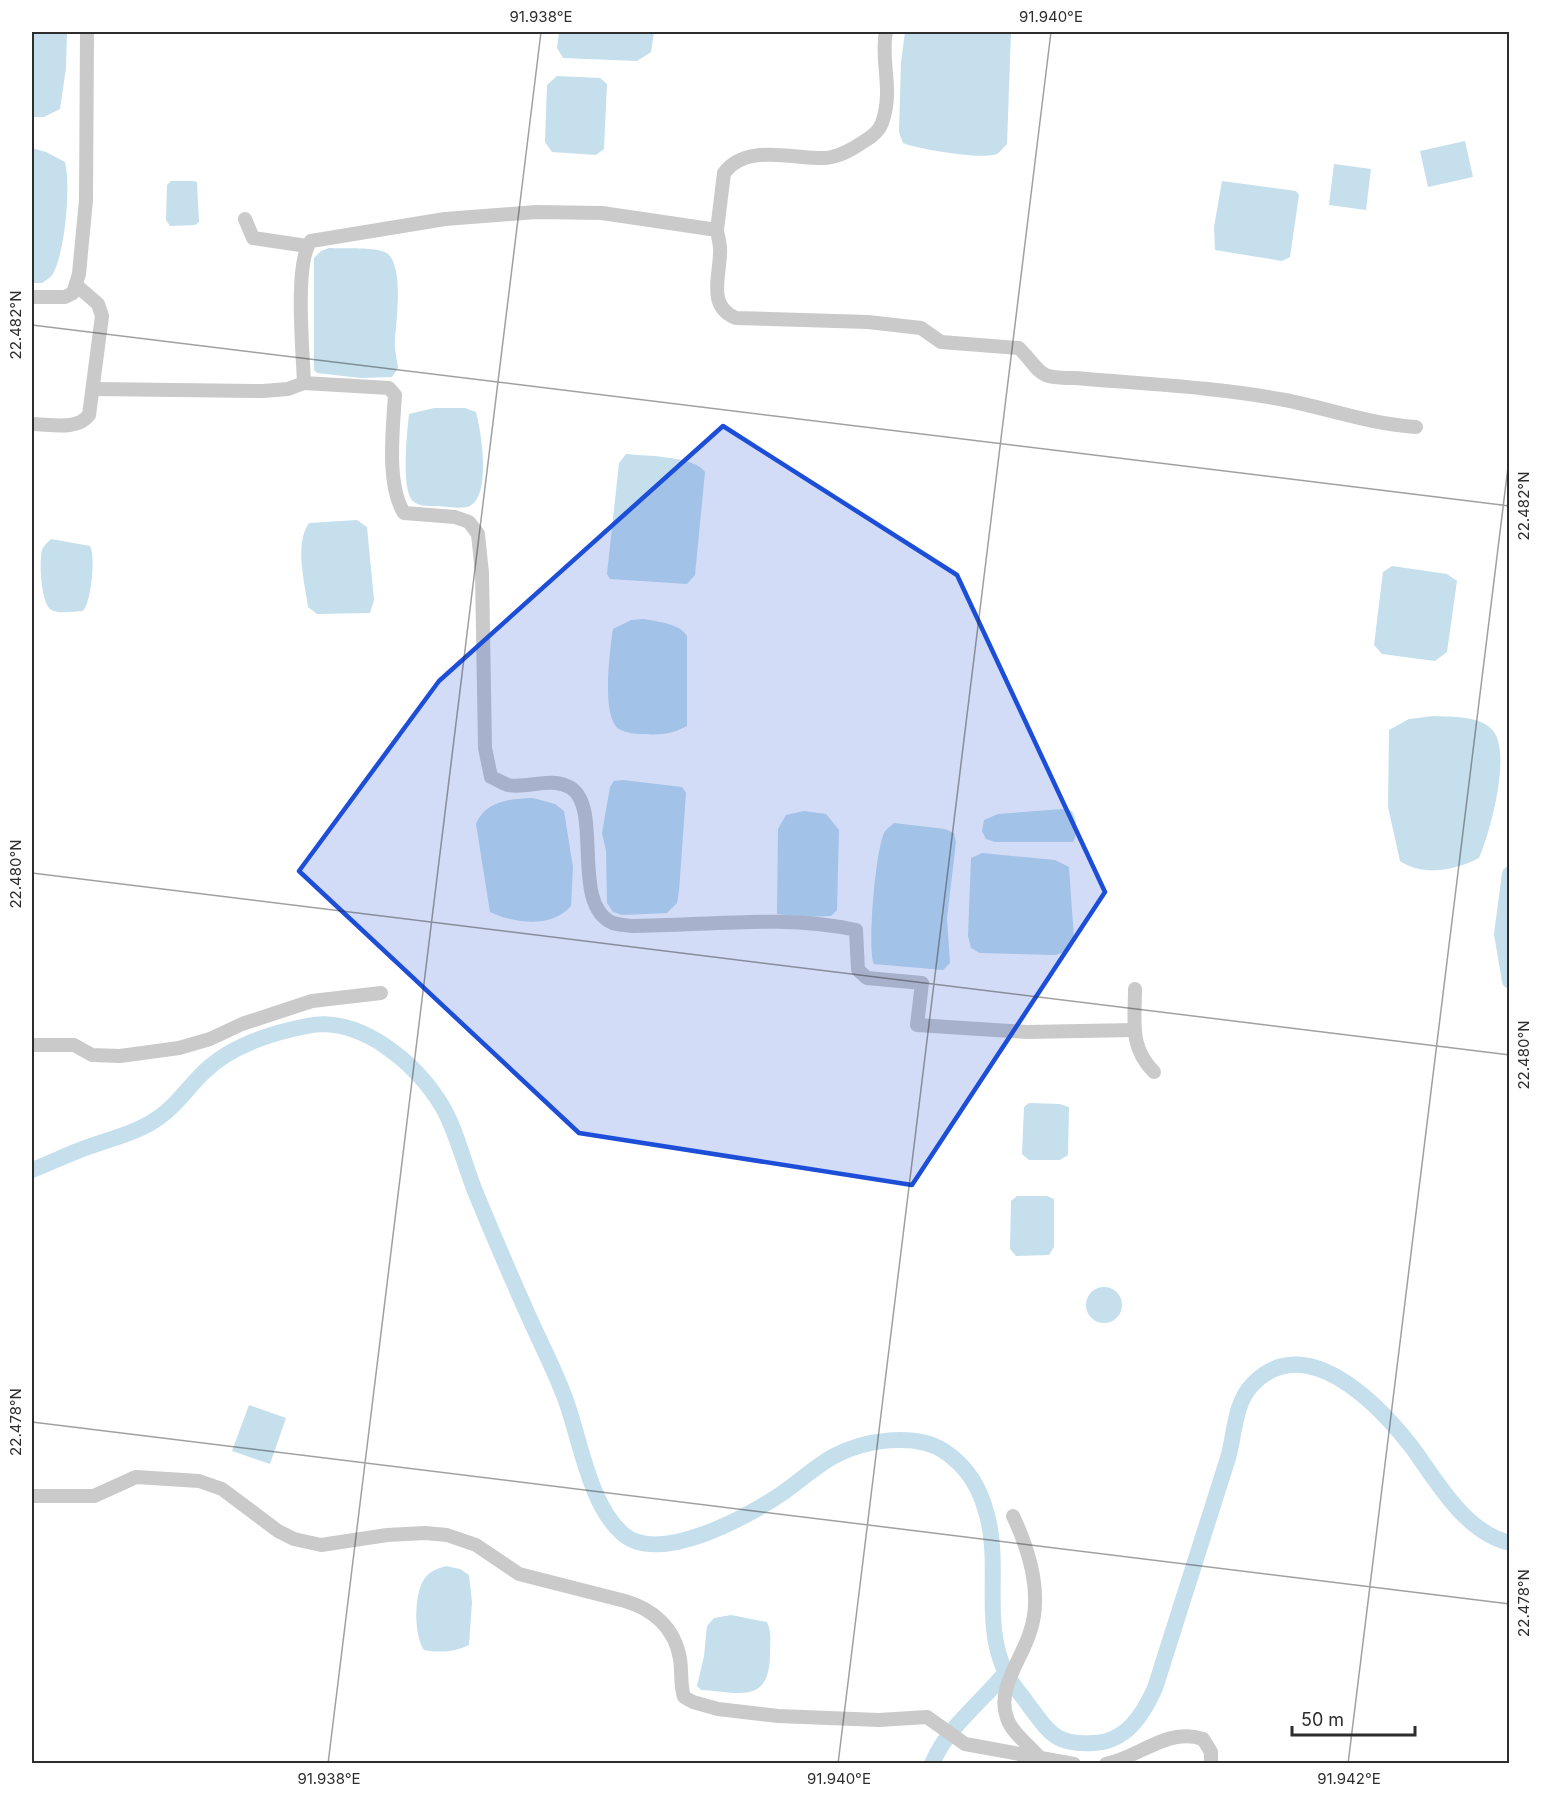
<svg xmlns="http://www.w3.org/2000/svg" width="1541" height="1795" font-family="Inter,sans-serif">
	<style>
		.water { fill: #c5dfed }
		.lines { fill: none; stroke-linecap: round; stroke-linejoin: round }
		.canal { stroke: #c5dfed; stroke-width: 16 }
		.street { stroke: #cacaca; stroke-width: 14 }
		.marked { fill: #1d4ed8; fill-opacity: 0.2; stroke: #1d4ed8; stroke-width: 4.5; stroke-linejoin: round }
		.ticks { fill: none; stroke: #2d2d2d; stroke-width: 1.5; stroke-opacity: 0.45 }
		.neatline { fill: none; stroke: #2d2d2d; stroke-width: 2 }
		.ticks-label { font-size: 15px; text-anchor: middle; fill: #2d2d2d }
	</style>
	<rect width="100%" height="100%" fill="#fff"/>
	<g class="water">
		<path d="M32 32H67L66 68 60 109 44 117H32Z"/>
		<path d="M559 32H654L651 52 637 61 563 58 557 48Z"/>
		<path d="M905 32H1011L1007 144C1004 147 1000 152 997 154 983 160 917 149 903 143L899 132 901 62Z"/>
		<path d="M557 76 600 78 607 84 604 149 596 155 552 152 545 142 547 85Z"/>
		<path d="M1465 141 1473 177 1428 187 1420 151Z"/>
		<path d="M32 148 46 152 65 162C71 187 65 251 53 274 51 277 45 281 42 283H32Z"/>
		<path d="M1334 164 1371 169 1366 210 1329 205Z"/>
		<path d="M193 181 197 182 199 222 195 225 170 226 166 220 167 185 171 181Z"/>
		<path d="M1222 181 1296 191 1299 195 1290 257 1282 261 1215 250 1214 227Z"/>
		<path d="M329 248C342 249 379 246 388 254 404 268 396 322 395 340 394 349 397 359 398 368L392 377 361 378 317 373 314 370V258L321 251Z"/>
		<path d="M434 408H465L476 412C481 430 493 500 467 507 458 509 444 506 434 506 425 506 414 506 410 497 402 479 407 433 409 414Z"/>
		<path d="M626 454C645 456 695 456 705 472L695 575 687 584 610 579 607 574 619 463Z"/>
		<path d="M357 520 367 527 374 600 370 613 317 614 308 607C305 583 294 544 309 523Z"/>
		<path d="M51 539 90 546C96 556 91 603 83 611 74 611 57 615 50 609 41 601 39 562 42 550 44 545 47 543 51 539Z"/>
		<path d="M1392 566 1447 574 1457 581 1447 652 1435 661 1382 654 1374 645 1383 572Z"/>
		<path d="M644 619C658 622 679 623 687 636V726C670 735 660 735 642 734 634 734 626 733 619 729 601 717 610 648 613 629L631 620Z"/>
		<path d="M1433 716C1451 717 1482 715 1494 732 1511 756 1490 833 1479 858 1456 870 1423 877 1400 861L1388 807 1389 730 1409 719Z"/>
		<path d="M623 780 682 787 686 793 679 891 677 903 667 913 622 915 613 912 607 903 606 851 602 833 610 787 614 781Z"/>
		<path d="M533 798 555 804 564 811 573 867 571 906C552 928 515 924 490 912L476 824C486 800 510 799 533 798Z"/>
		<path d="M1063 809 1072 811C1077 819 1078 834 1073 842H995L986 839 982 831 984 820 998 814Z"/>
		<path d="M804 811 826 814 839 830 837 910 831 916 806 917 777 914 778 829 786 815Z"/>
		<path d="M894 823 945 829 954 833 956 842 947 918 950 963 943 970 874 964C867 947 876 849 884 833 886 829 891 826 894 823Z"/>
		<path d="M982 853 1055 860 1069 867 1074 939 1068 951 1055 955 980 953 971 948 968 936 971 858Z"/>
		<path d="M1029 1103 1060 1104 1069 1107 1068 1155 1060 1160H1029L1022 1154 1024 1107Z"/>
		<path d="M1017 1196H1047L1054 1199V1247L1049 1255 1016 1256 1010 1249 1011 1201Z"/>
		<circle cx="1104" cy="1305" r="18"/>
		<path d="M249 1405 286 1418 270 1464 232 1451Z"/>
		<path d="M446 1566 460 1569 469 1575 472 1602 469 1645C455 1652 439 1653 424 1650 414 1635 414 1597 423 1581 428 1572 436 1569 446 1566Z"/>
		<path d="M731 1615 767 1622C772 1632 770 1644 770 1655 769 1705 739 1692 701 1690L697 1686 704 1656 707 1626 714 1618Z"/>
	</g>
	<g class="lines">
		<g class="canal">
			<path d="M1510 874 1502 934 1510 981"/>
			<path d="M32 1170C48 1164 64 1156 80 1150 108 1139 137 1134 161 1116 178 1104 189 1086 204 1072 230 1046 271 1033 307 1026 360 1015 416 1063 442 1106 457 1131 465 1168 477 1196 494 1237 511 1277 529 1317 541 1344 555 1371 565 1398 580 1438 589 1505 623 1534 660 1566 751 1515 784 1492 801 1480 816 1466 834 1456 864 1440 915 1432 944 1451 968 1467 980 1488 987 1515 1001 1566 982 1622 1005 1671 1011 1684 1022 1695 1030 1707 1050 1734 1057 1745 1093 1743 1126 1742 1143 1715 1155 1688 1179 1611 1204 1535 1228 1458 1235 1434 1234 1404 1252 1385 1305 1328 1378 1404 1411 1446 1437 1481 1464 1532 1510 1543"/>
			<path d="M932 1764C947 1727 982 1702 1006 1672"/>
		</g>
		<g class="street">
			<path d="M245 219 253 238 307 246"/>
			<path d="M717 230 724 173C746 143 793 159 825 158 839 157 851 150 863 142 870 138 879 132 882 123 894 89 880 62 886 32"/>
			<path d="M32 297H65L73 293 79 274 86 200 87 32"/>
			<path d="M304 383C303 353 294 262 311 241L445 219 536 212 602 213 717 230C718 238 721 246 720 254 719 279 708 307 736 318L868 322 921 328 941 342 1019 348C1044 374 1036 378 1075 378 1145 384 1217 387 1285 400 1330 409 1370 424 1416 427"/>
			<path d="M94 389 263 391 288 389 304 383 389 388 395 395C393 429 386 484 404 513L455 517 469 522 478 534 482 573 485 748 491 777C496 779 502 783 508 785 528 789 551 776 571 788 603 808 570 906 613 923 619 925 626 925 631 926 705 926 784 914 856 930L858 970 867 978 922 983 917 1025 1027 1032 1135 1030"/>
			<path d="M32 424C50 424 77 431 89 415L102 316 98 304 76 285"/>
			<path d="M1135 989C1135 1022 1129 1047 1154 1072"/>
			<path d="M32 1045H74L92 1055 120 1056 179 1048 210 1039 242 1024 312 1001 381 993"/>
			<path d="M32 1496H94L136 1477 199 1481 222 1489 278 1531 294 1539 321 1545 387 1535 425 1533 447 1535 476 1545 519 1574 625 1601C653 1609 675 1628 680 1659 682 1672 680 1684 684 1697L693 1702 718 1709 778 1716 879 1720 927 1717 965 1744 1074 1764"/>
			<path d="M1013 1516C1029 1550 1043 1594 1030 1632 1022 1659 996 1689 1007 1718 1011 1732 1030 1746 1039 1757"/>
			<path d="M1106 1764C1139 1758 1166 1727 1203 1739L1211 1752V1764"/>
		</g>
	</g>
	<path class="marked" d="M723 426 957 575 1105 892 912 1185 579 1133 299 871 439 681Z"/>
	<path class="ticks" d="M32 325 1510 506M32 873 1510 1055M32 1422 1510 1604M328 1764 541 32M838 1764 1051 32M1348 1764 1510 451"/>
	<rect width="1541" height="1795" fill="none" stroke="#ffffff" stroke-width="66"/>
	<path d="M1292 1726v9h123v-9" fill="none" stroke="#2d2d2d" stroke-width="3"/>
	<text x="1301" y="1726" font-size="18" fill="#2d2d2d" stroke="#ffffff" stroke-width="4.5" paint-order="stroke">50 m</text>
	<rect x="33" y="33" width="1475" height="1729" class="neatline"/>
	<g class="ticks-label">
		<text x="541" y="22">91.938°E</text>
		<text x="1051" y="22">91.940°E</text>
		<text transform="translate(16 325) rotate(-90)" y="5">22.482°N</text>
		<text transform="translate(1524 506) rotate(-90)" y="5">22.482°N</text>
		<text transform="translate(16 874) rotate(-90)" y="5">22.480°N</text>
		<text transform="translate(1524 1055) rotate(-90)" y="5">22.480°N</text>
		<text transform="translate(16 1422) rotate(-90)" y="5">22.478°N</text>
		<text transform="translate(1524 1603) rotate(-90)" y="5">22.478°N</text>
		<text x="329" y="1784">91.938°E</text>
		<text x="839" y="1784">91.940°E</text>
		<text x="1349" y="1784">91.942°E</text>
	</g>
</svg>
